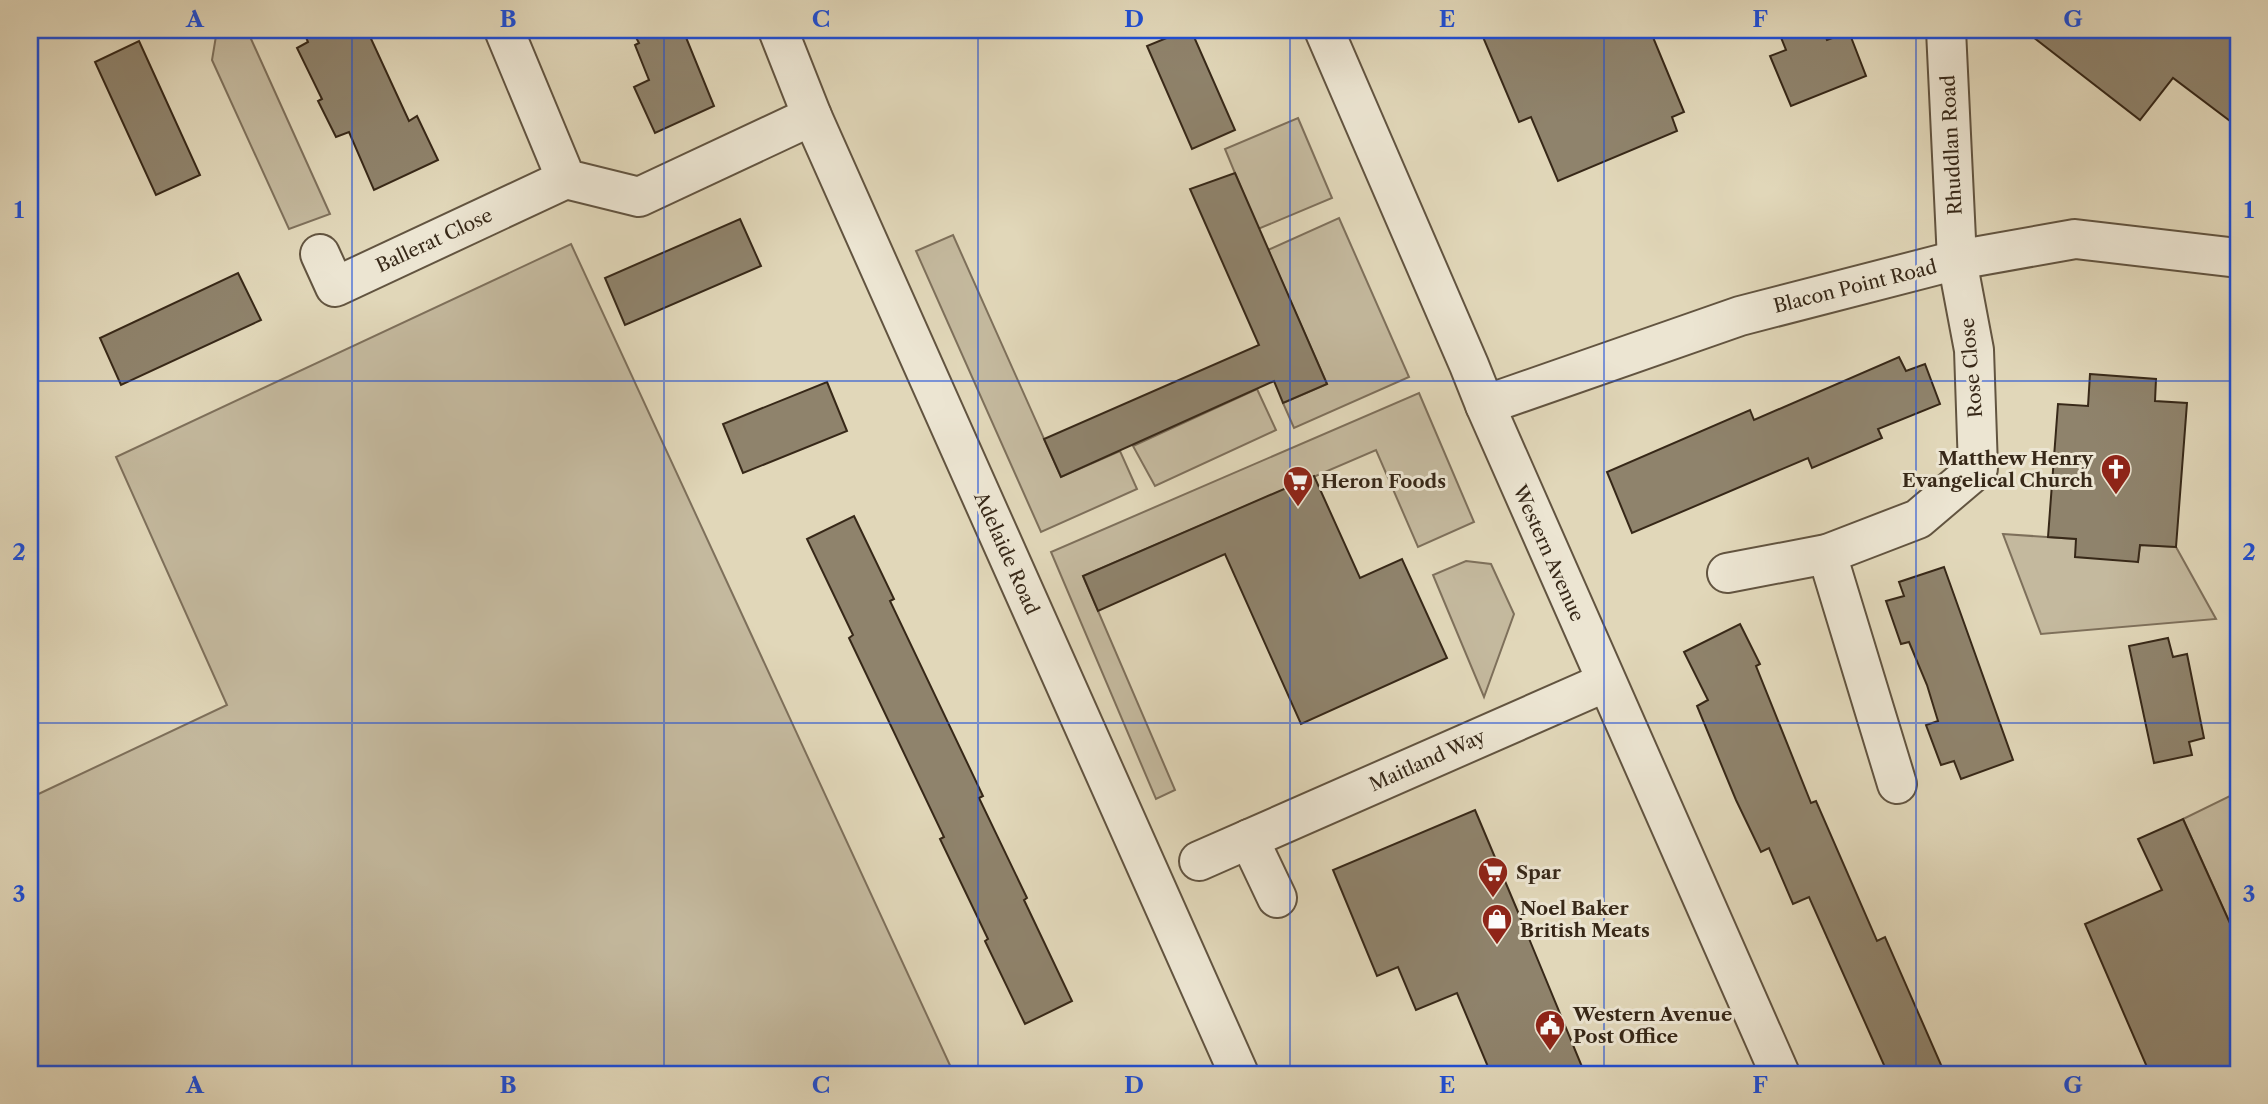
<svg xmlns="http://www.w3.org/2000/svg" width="2268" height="1104" font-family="'Libre Caslon Text',serif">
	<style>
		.green { fill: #c4b99e; stroke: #7e705b; stroke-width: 2 }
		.building { fill: #8f836c; stroke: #372818; stroke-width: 2 }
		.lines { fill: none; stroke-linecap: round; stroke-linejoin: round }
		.minor-casing { stroke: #625440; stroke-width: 42 }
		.tertiary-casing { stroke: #625440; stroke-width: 42 }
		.minor { stroke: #ece5d2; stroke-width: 38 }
		.tertiary { stroke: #ece5d2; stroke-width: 38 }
		.grid { fill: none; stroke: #1d4ed8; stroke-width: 2; stroke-opacity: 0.55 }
		.labels { text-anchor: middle; stroke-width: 6; stroke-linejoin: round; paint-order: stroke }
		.street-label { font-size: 19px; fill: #372818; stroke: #ece5d2 }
		.poi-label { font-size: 19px; font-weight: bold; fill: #372818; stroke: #ece5d2; text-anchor: start }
		.neatline { fill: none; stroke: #1d4ed8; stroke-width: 2.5 }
		.grid-label { font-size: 23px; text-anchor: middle; font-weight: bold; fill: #1d4ed8 }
	</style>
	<rect width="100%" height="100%" fill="#e1d7b9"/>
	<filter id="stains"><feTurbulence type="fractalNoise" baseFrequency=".00286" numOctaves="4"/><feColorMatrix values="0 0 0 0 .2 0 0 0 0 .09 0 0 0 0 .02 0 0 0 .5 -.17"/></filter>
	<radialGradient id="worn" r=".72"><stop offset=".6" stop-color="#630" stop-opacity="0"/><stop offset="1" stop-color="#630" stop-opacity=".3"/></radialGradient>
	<g class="green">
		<path d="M217 30H247L330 214 289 229 212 60Z"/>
		<path d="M1298 118 1332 198 1258 229 1225 149Z"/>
		<path d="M1339 218 1409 377 1294 428 1283 403 1327 384 1268 250Z"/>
		<path d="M953 235 1061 477 1120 451 1137 489 1041 532 916 251Z"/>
		<path d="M571 244 954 1074H30V798L227 705 116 457Z"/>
		<path d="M1257 389 1276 430 1155 486 1133 446Z"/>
		<path d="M1419 393 1474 522 1418 547 1376 450 1083 576 1175 790 1156 799 1051 552Z"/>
		<path d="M2003 534 2076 539 2138 562 2140 545 2176 547 2216 619 2041 634Z"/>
		<path d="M1466 561 1491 564 1514 614 1484 697 1433 575Z"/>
		<path d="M2238 792V941L2183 819Z"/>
	</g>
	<g class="building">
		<path d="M303 30H367L409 121 417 116 438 160 374 190 349 132 336 137 318 101 322 99 297 48 308 42Z"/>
		<path d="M632 30H683L714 106 655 133 634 87 649 80 635 45 639 43Z"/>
		<path d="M1186 30H1191L1235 130 1192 149 1147 46Z"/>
		<path d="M1480 30H1650L1684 112 1672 117 1677 131 1558 181 1531 117 1519 122Z"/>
		<path d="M1778 30H1823L1827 40 1849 32 1866 76 1791 106 1770 56 1786 50Z"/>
		<path d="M2024 30H2238V127L2173 78 2140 120Z"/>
		<path d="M139 41 200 175 156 195 95 62Z"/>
		<path d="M1235 173 1327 384 1283 403 1274 381 1061 477 1044 439 1259 345 1190 189Z"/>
		<path d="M740 219 761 266 625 325 605 278Z"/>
		<path d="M238 273 261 320 121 385 100 338Z"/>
		<path d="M1899 357 1906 371 1925 364 1940 404 1878 429 1882 438 1812 468 1808 458 1632 533 1607 472 1750 410 1754 420Z"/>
		<path d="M2090 374 2156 379 2155 401 2187 403 2176 547 2140 545 2138 562 2075 557 2076 539 2048 537 2058 404 2088 406Z"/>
		<path d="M827 382 847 431 743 473 723 424Z"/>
		<path d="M1314 476 1360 578 1402 559 1447 658 1301 724 1225 554 1098 611 1083 576Z"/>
		<path d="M854 516 894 599 890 601 983 796 979 798 1027 898 1024 900 1072 1001 1025 1024 985 941 988 939 940 839 944 837 849 638 853 635 807 539Z"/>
		<path d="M1944 567 2013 760 1961 779 1954 761 1941 765 1926 725 1938 721 1927 685 1909 642 1901 644 1886 601 1904 596 1899 582Z"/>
		<path d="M1740 624 1760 664 1756 666 1811 803 1816 801 1877 941 1885 937 1945 1074H1888L1809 897 1793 904 1769 848 1761 852 1736 800 1697 706 1708 700 1684 652Z"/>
		<path d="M2168 638 2173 657 2187 654 2204 738 2189 742 2192 755 2154 763 2129 646Z"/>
		<path d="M1475 810 1518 912 1585 1074H1491L1457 993 1416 1010 1398 967 1377 976 1333 870Z"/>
		<path d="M2183 819 2238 941V1074H2150L2085 924 2162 890 2138 839Z"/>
	</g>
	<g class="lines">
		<g class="minor-casing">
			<g id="minor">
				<path d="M504 30 566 179 639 197 812 116"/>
				<path d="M778 30 812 116 1239 1074"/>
				<path d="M320 254 335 287 566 179"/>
				<path d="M1827 554 1897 784"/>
				<path d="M1727 573 1827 554 1918 519 1978 468 1974 350 1957 260 1946 30"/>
				<path d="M1249 839 1277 898"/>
				<path d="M1199 861 1606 682"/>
			</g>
		</g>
		<g class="tertiary-casing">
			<g id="tertiary">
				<path d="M1324 30 1469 365 1485 405 1780 1074"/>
				<path d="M1485 405 1740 316 1957 260 2075 239 2238 258"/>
			</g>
		</g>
		<use href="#minor" class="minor"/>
		<use href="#tertiary" class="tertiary"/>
	</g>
	<path class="grid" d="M352 30V1074M664 30V1074M978 30V1074M1290 30V1074M1604 30V1074M1916 30V1074M30 381H2238M30 723H2238"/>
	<defs>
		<g id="church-pin" transform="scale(1.575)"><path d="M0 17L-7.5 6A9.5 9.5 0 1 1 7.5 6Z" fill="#8f2418" stroke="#ece5d2"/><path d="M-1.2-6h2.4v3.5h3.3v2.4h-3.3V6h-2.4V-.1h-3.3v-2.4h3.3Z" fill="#fff"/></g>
		<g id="supermarket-pin" transform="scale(1.575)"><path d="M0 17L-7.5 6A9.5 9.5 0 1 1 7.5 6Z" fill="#8f2418" stroke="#ece5d2"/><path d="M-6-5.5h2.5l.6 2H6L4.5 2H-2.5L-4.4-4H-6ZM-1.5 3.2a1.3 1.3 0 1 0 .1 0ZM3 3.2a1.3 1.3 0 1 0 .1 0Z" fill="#fff"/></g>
		<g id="shop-pin" transform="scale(1.575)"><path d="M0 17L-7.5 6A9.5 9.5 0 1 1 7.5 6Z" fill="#8f2418" stroke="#ece5d2"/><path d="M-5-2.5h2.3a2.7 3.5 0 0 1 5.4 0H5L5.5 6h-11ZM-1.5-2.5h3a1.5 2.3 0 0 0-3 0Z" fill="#fff"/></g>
		<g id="civic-pin" transform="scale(1.575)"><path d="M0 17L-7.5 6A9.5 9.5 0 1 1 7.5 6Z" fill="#8f2418" stroke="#ece5d2"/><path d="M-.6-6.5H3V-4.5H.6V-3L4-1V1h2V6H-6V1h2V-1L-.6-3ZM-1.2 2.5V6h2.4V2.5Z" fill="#fff"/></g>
	</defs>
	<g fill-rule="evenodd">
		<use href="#church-pin" x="2116" y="469"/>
		<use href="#supermarket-pin" x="1298" y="481"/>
		<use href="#supermarket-pin" x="1493" y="872"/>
		<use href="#shop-pin" x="1497" y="919"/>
		<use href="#civic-pin" x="1550" y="1025"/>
	</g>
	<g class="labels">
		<g class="street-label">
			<text transform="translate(1951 145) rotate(-93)" y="7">Rhuddlan Road</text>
			<text transform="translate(434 240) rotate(-25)" y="7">Ballerat Close</text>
			<text transform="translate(1855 286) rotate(-14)" y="7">Blacon Point Road</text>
			<text transform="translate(1971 368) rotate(-95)" y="7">Rose Close</text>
			<text transform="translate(1007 553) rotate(66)" y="7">Adelaide Road</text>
			<text transform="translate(1549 553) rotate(66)" y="7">Western Avenue</text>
			<text transform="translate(1427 760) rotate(-24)" y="7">Maitland Way</text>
		</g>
		<g class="poi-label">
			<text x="2093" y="465" text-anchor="end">Matthew Henry<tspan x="2093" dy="22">Evangelical Church</tspan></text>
			<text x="1321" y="488">Heron Foods</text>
			<text x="1516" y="879">Spar</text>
			<text x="1520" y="915">Noel Baker<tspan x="1520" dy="22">British Meats</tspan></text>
			<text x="1573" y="1021">Western Avenue<tspan x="1573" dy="22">Post Office</tspan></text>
		</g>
	</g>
	<rect width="2268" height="1104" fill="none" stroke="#e1d7b9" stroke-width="77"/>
	<rect x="38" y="38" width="2192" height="1028" class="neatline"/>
	<g class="grid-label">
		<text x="195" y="27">A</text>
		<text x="508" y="27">B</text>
		<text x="821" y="27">C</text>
		<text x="1134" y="27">D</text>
		<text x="1447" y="27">E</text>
		<text x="1760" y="27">F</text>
		<text x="2073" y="27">G</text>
		<text x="19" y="218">1</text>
		<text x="2249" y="218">1</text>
		<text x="19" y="560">2</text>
		<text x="2249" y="560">2</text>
		<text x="19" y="902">3</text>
		<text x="2249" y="902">3</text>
		<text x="195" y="1093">A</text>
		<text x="508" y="1093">B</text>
		<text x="821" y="1093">C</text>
		<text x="1134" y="1093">D</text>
		<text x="1447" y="1093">E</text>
		<text x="1760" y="1093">F</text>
		<text x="2073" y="1093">G</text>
	</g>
	<rect width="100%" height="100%" filter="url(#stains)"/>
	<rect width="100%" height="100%" fill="url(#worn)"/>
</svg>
